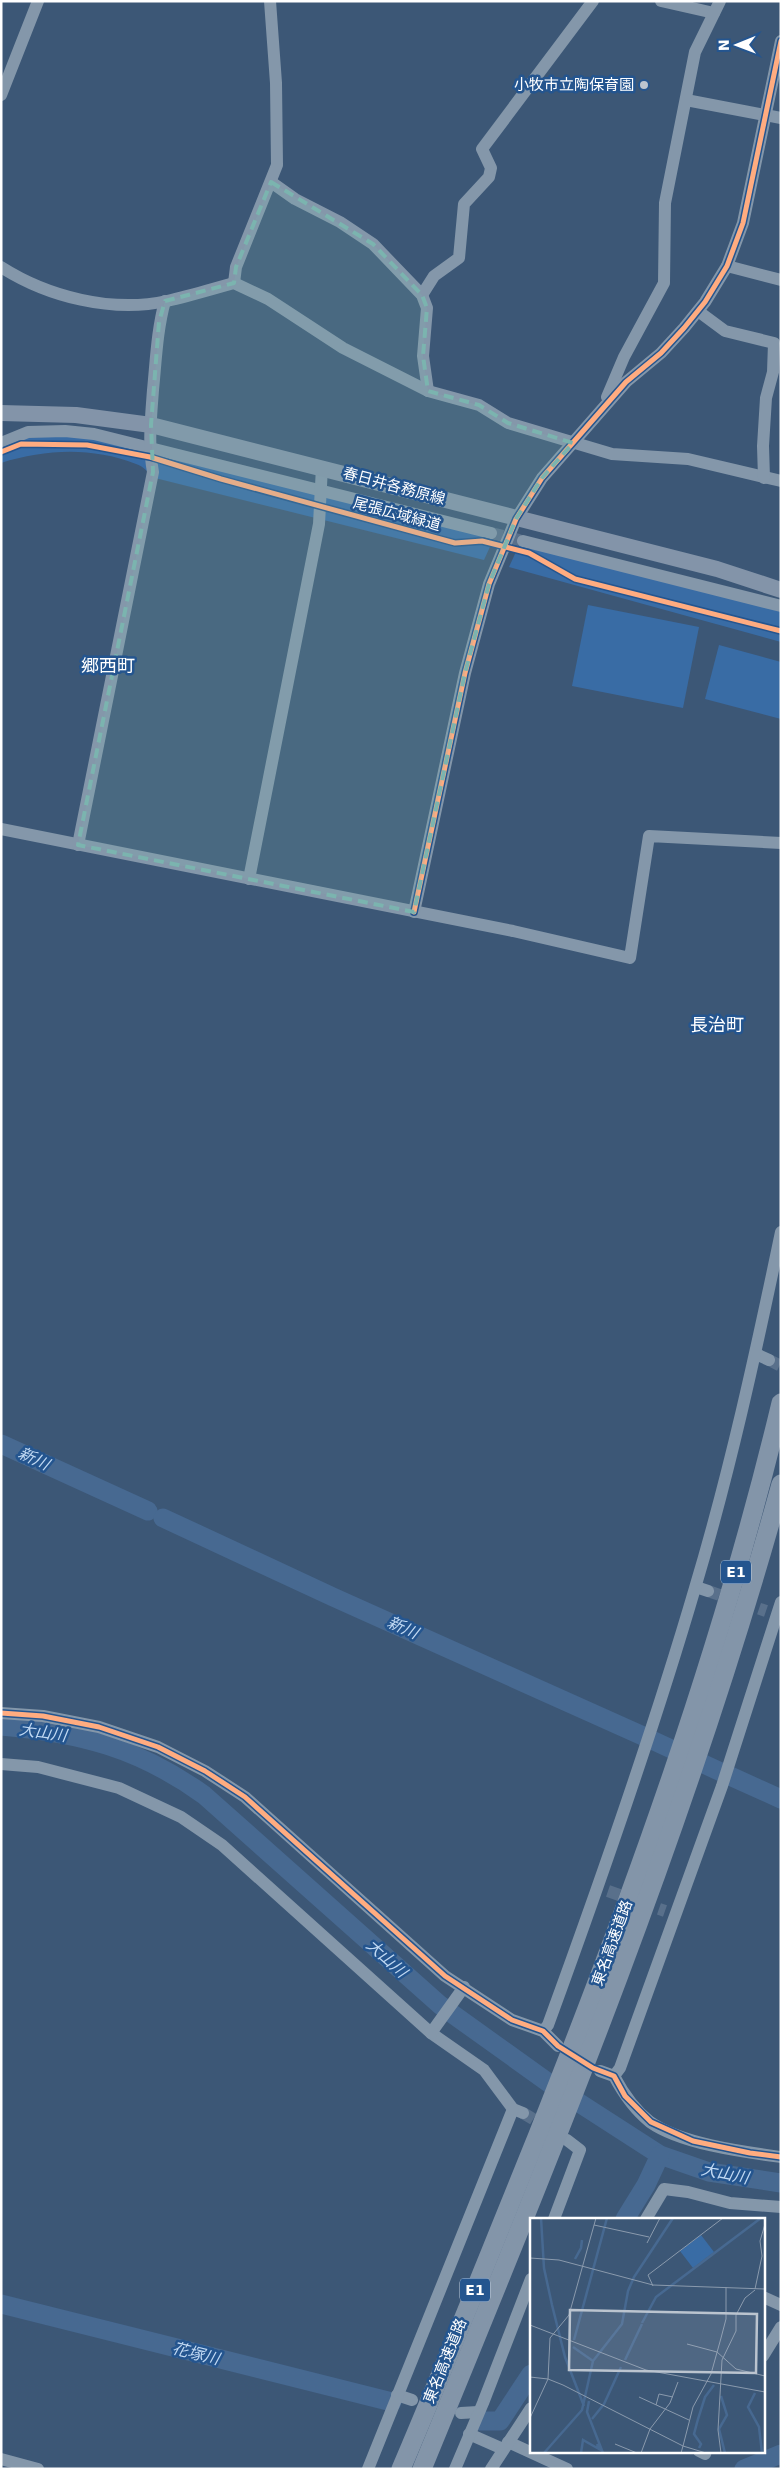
<svg xmlns="http://www.w3.org/2000/svg" width="782" height="2470" font-family="'DejaVu Sans','Noto Sans JP',sans-serif">
	<style>
		.green { fill: #396ca5 }
		.lines { fill: none; stroke-linecap: round; stroke-linejoin: round }
		.river { stroke: #476991; stroke-width: 19 }
		.minor-tunnel { stroke: #59708b; stroke-width: 12; stroke-dasharray: 12 6; stroke-linecap: butt }
		.minor { stroke: #8497aa; stroke-width: 12 }
		.major { stroke: #8394a9; stroke-width: 16 }
		.highway { stroke: #8395a9; stroke-width: 19 }
		.cycleway-casing { stroke: #24558f; stroke-width: 8 }
		.cycleway { stroke: #ffac80; stroke-width: 5 }
		.marked { fill: #7bb4af; fill-opacity: 0.2; stroke: #7bb4af; stroke-width: 4; stroke-dasharray: 10 6; stroke-linejoin: round }
		.poi-dot { fill: #bbc4cf; stroke: #24558f; stroke-width: 2 }
		.labels { text-anchor: middle; stroke-width: 5; stroke-linejoin: round; paint-order: stroke }
		.shield { fill: #24558f; stroke: #bdccdd; stroke-width: 1 }
		.shield-label { font-size: 14px; font-weight: bold; fill: #fff }
		.poi-label { font-size: 15px; fill: #fff; stroke: #24558f; text-anchor: end }
		.street-label { font-size: 15px; fill: #fff; stroke: #24558f }
		.water-label { font-size: 16px; font-style: italic; fill: #c1d9f3; stroke: #24558f }
		.quarter-label { font-size: 18px; fill: #fff; stroke: #24558f }
		.inset-river { fill: none; stroke: #476991; stroke-width: 2.5 }
		.inset-road { fill: none; stroke: #8a9aad; stroke-width: 1 }
		.view { fill: #bbc4cf; fill-opacity: 0.15; stroke: #bbc4cf; stroke-width: 2.5 }
		.inset-edge { fill: none; stroke: #fff; stroke-width: 2.5 }
	</style>
	<rect width="100%" height="100%" fill="#3c5776"/>
	<g class="green">
		<path d="M78 435 494 538 484 560 155 478C149 473 143 466 136 464 92 447 46 449 1 463V445L20 438Z"/>
		<path d="M520 543 781 608V642L509 567Z"/>
		<path d="M588 605 699 627 683 708 572 686Z"/>
		<path d="M719 645 781 662V719L705 699Z"/>
	</g>
	<g class="lines">
		<g class="river">
			<path d="M1 1444 148 1511"/>
			<path d="M163 1518 333 1597 643 1736"/>
			<path d="M1 1726C80 1733 139 1748 204 1795L440 2005 553 2086 660 2155 709 2172 781 2183"/>
			<path d="M654 1741 721 1772"/>
			<path d="M730 1776 781 1799"/>
			<path d="M625 2219 646 2185 660 2155"/>
			<path d="M1 2304 392 2402"/>
			<path d="M480 2421H500L531 2374"/>
			<path d="M744 2469 781 2454"/>
		</g>
		<g class="minor-tunnel">
			<path d="M491 533 523 541"/>
			<path d="M769 1360 781 1366"/>
			<path d="M708 1591 766 1611"/>
			<path d="M608 1891 665 1911"/>
			<path d="M523 2113 548 2128"/>
		</g>
		<g class="minor">
			<path d="M661 1 714 13"/>
			<path d="M1 95 38 1"/>
			<path d="M686 100 781 118"/>
			<path d="M271 182 295 199 340 222 373 244 422 295 427 308 423 356 428 391"/>
			<path d="M727 266 781 280"/>
			<path d="M1 267C48 297 112 313 167 301 189 296 212 289 234 283L268 299 343 348 428 391 479 405 508 423 612 454 688 459 781 481"/>
			<path d="M234 283 236 267 277 165 276 83 270 1"/>
			<path d="M422 295 434 276 459 258 464 204 489 177 491 168 482 149 593 1"/>
			<path d="M698 311 725 331 774 343 773 372 766 398 763 446 764 478"/>
			<path d="M607 397 624 357 664 283 665 203 695 52 720 1"/>
			<path d="M1 443 28 432 65 431 94 434 491 533"/>
			<path d="M523 541 781 606"/>
			<path d="M1 829 513 931 630 958 649 836 781 843"/>
			<path d="M78 845 153 472C148 445 151 417 153 390 156 360 157 330 165 301"/>
			<path d="M249 879 319 524 322 467"/>
			<path d="M414 912 465 673 489 584 516 519 542 478 626 382 661 353 684 328 705 302 727 266 743 223 781 41"/>
			<path d="M756 1354 769 1360"/>
			<path d="M696 1587 708 1591"/>
			<path d="M1 1713 43 1716 99 1727 158 1747 205 1771 245 1797 445 1976 512 2020 543 2031 558 2046"/>
			<path d="M1 1764 38 1767 119 1788 181 1817 222 1845 431 2033 484 2070 513 2109 523 2113"/>
			<path d="M543 2031 548 2025C601 1880 652 1735 695 1588 730 1471 756 1352 781 1232"/>
			<path d="M431 2033 464 1987"/>
			<path d="M600 2071 614 2076C623 2093 635 2110 650 2122 681 2144 744 2152 781 2157"/>
			<path d="M614 2076 620 2068 722 1786 781 1602"/>
			<path d="M554 2219 580 2150 567 2140"/>
			<path d="M646 2219 664 2189 688 2192 730 2203 781 2207"/>
			<path d="M763 2297 781 2305"/>
			<path d="M763 2356 781 2327"/>
			<path d="M397 2395 412 2400"/>
			<path d="M461 2413 478 2412"/>
			<path d="M469 2434 503 2449"/>
			<path d="M508 2442 567 2469"/>
			<path d="M699 2451 705 2454 706 2451"/>
			<path d="M1 2459 38 2469"/>
			<path d="M368 2469 513 2109"/>
			<path d="M455 2469 483 2403 531 2279"/>
			<path d="M491 2469 531 2408"/>
		</g>
		<path class="major" d="M1 413 76 415 151 425 717 569 781 590"/>
		<g class="highway">
			<path d="M401 2469C448 2359 492 2248 537 2137 632 1898 721 1654 781 1403"/>
			<path d="M422 2469C555 2145 688 1822 781 1484"/>
		</g>
		<g class="cycleway-casing">
			<g id="cycleway">
				<path d="M1 452 21 444 87 445 150 457 221 479 455 543 482 541 529 553 575 579 781 631"/>
				<path d="M414 912 465 673 489 584 516 519 542 478 626 382 661 353 684 328 705 302 727 266 743 223 781 41"/>
				<path d="M1 1713 43 1716 99 1727 158 1747 205 1771 245 1797 445 1976 512 2020 543 2031 558 2046 593 2068 614 2076 625 2096 651 2122 693 2141 750 2153 781 2157"/>
			</g>
		</g>
		<use href="#cycleway" class="cycleway"/>
	</g>
	<path class="marked" d="M271 182 373 244 422 295 427 308 423 356 428 391 479 405 508 423 573 443 542 478 516 519 489 584 465 673 414 912 78 845 153 472 151 425 159 322 165 301 234 283 236 267Z"/>
	<circle class="poi-dot" cx="644" cy="85" r="5"/>
	<g class="labels">
		<g class="shield">
			<rect x="721" y="1560.5" width="30" height="23" rx="4"/>
			<rect x="460" y="2278.5" width="30" height="23" rx="4"/>
		</g>
		<g class="shield-label">
			<text x="736" y="1577">E1</text>
			<text x="475" y="2295">E1</text>
		</g>
		<g class="poi-label">
			<text x="634" y="90">小牧市立陶保育園</text>
		</g>
		<g class="street-label">
			<text transform="translate(394 486) rotate(15)" y="5">春日井各務原線</text>
			<text transform="translate(397 514) rotate(15)" y="5">尾張広域緑道</text>
			<text transform="translate(612 1943) rotate(-70)" y="5">東名高速道路</text>
			<text transform="translate(445 2361) rotate(-68)" y="5">東名高速道路</text>
		</g>
		<g class="water-label">
			<text transform="translate(34 1458) rotate(25)" y="6">新川</text>
			<text transform="translate(403 1627) rotate(24)" y="6">新川</text>
			<text transform="translate(43 1732) rotate(8)" y="6">大山川</text>
			<text transform="translate(387 1958) rotate(42)" y="6">大山川</text>
			<text transform="translate(725 2173) rotate(11)" y="6">大山川</text>
			<text transform="translate(196 2353) rotate(14)" y="6">花塚川</text>
		</g>
		<g class="quarter-label">
			<text x="108" y="672">郷西町</text>
			<text x="717" y="1031">長治町</text>
		</g>
	</g>
	<g transform="translate(530 2218)">
		<rect width="235" height="235" fill="#3c5776"/>
		<path d="M171 17 184 34 163 50 150 33Z" fill="#396ca5"/>
		<path class="inset-river" d="M11 0 14 50 22 87 35 139 54 188M45 41 51 30 52 22M112 105 126 79 231 0M44 122 77 0M43 129 63 143M95 142 112 106M225 175 218 189 229 209 232 235M191 178 197 197 189 211 195 235M59 183 57 194 73 235M62 201 74 186 91 149M169 230 171 226 164 216 168 201 175 179 184 167M14 235 52 192 63 143 92 106 98 73 104 59 143 0M51 235 53 222 69 231 67 226"/>
		<path class="inset-road" d="M64 7 119 19M117 25 130 0M0 40 29 42 123 67 235 71M123 68 118 57 193 0M225 71 232 38 230 23 235 6M0 107 116 152 235 174M157 126 187 134 206 151 235 158M0 159 18 161 33 167 153 228 151 235M109 179 159 202M126 187 129 176 143 179M0 200 18 161 20 120 39 97 66 0M85 226 107 235M111 235 120 211 140 185 148 164M176 235 153 228 163 189 181 156 191 120 196 101V69M191 235 188 212 192 142 206 113V97L215 80 225 72"/>
		<path class="view" d="M40 92 227 96 226 155 39 152Z"/>
		<rect width="235" height="235" class="inset-edge"/>
	</g>
	<rect width="782" height="2470" fill="none" stroke="#ffffff" stroke-width="5"/>
	<g transform="translate(737 45) rotate(269)" stroke="#24558f" stroke-width="4" paint-order="stroke">
	<path d="M0-4L9 19L0 12L-9 19Z" fill="#ffffff"/>
	<text y="-8" font-size="14" font-weight="bold" text-anchor="middle" fill="#ffffff">N</text>
	</g>
</svg>
